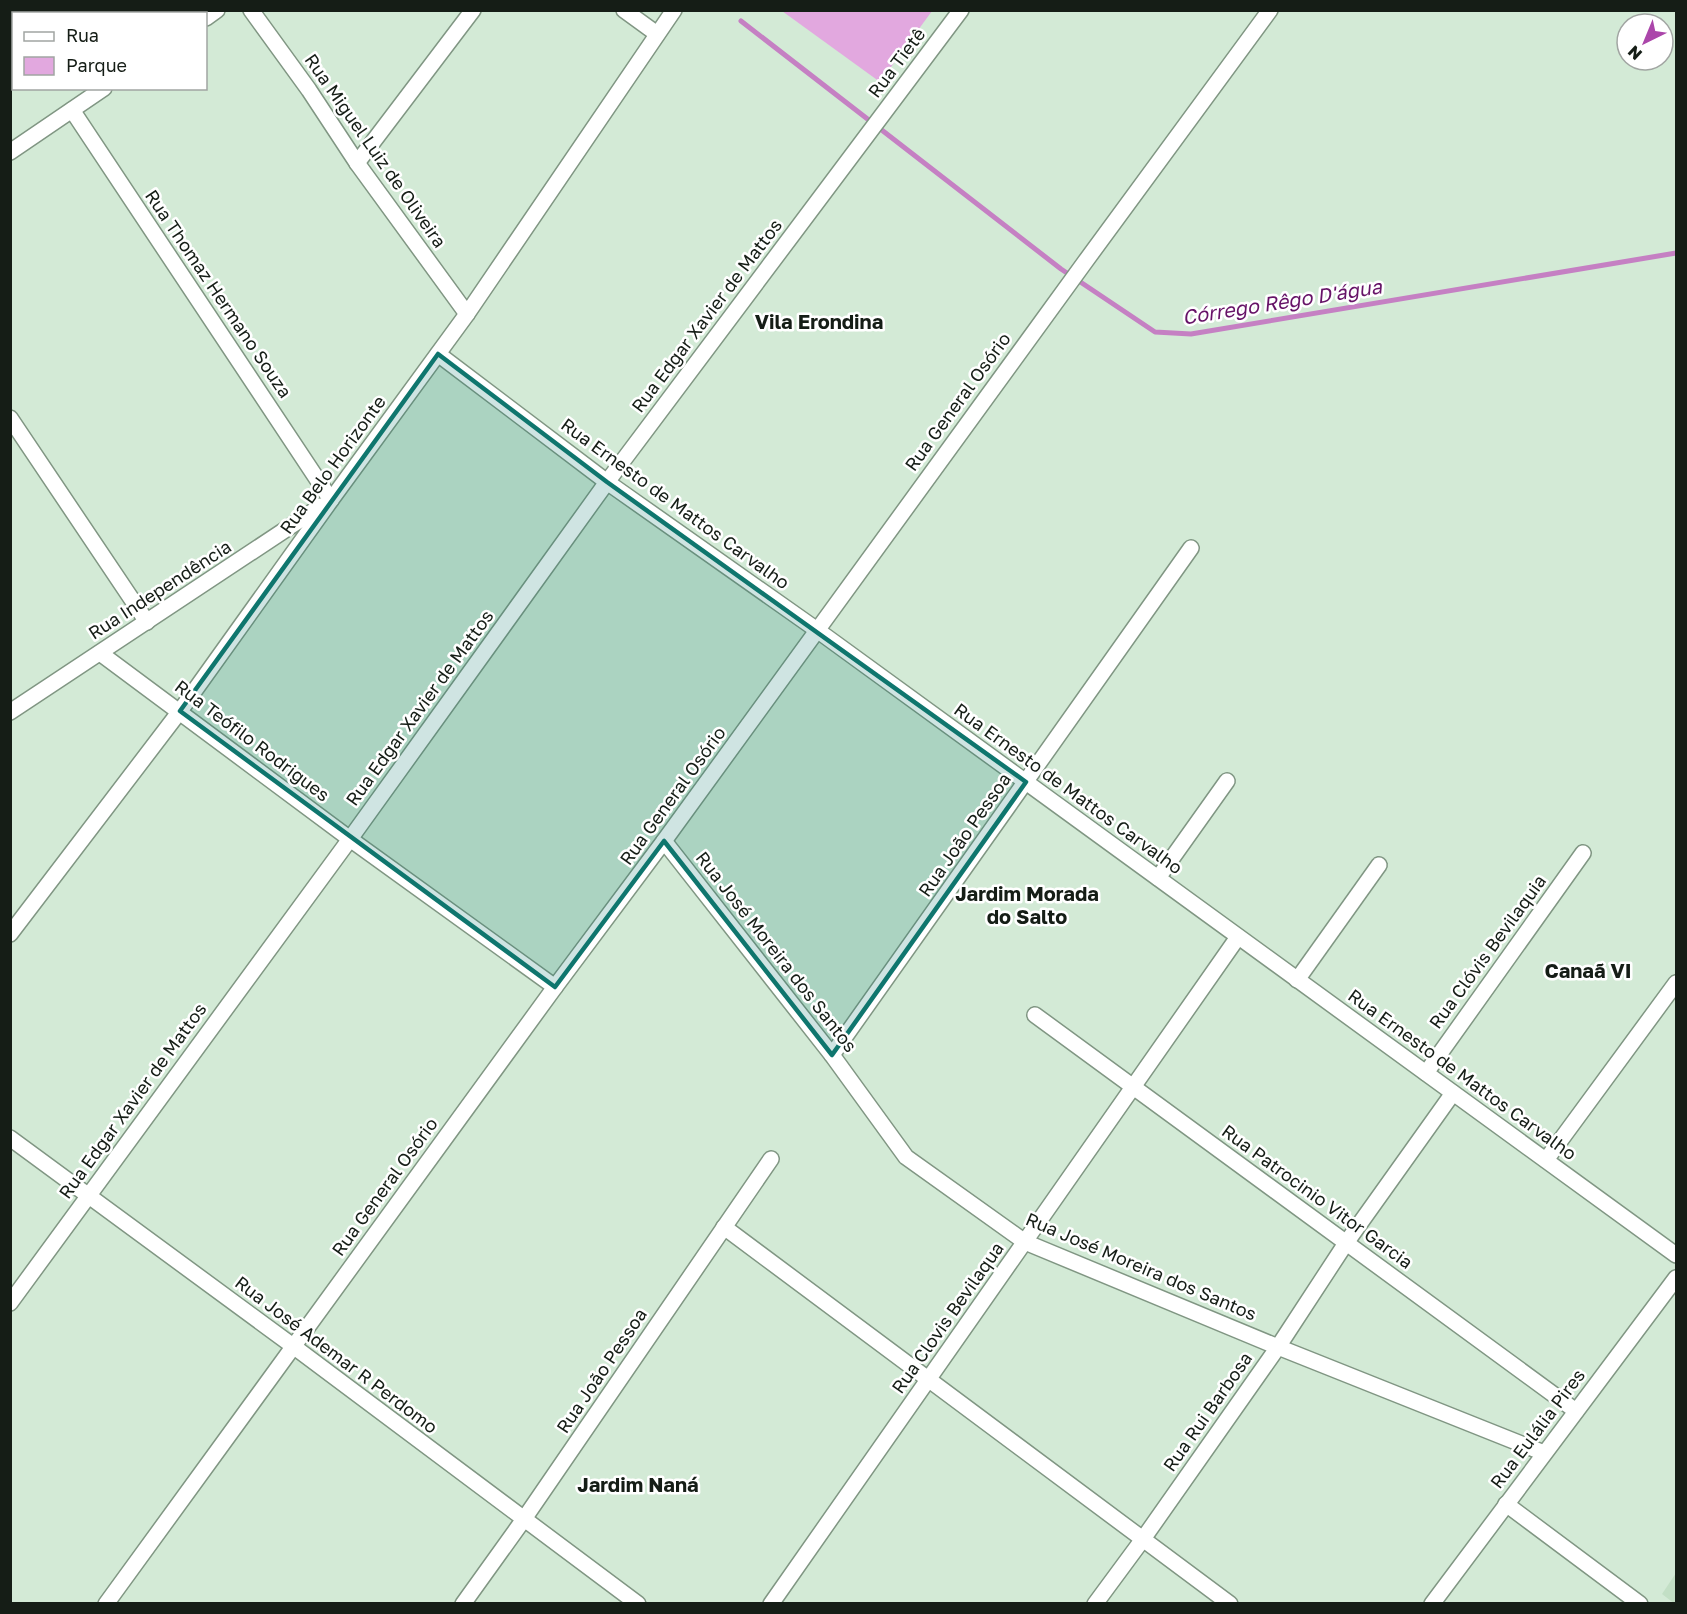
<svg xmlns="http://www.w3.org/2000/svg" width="1687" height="1614" font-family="'Golos Text',sans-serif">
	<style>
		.built { fill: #c2dfc5 }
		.green { fill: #e2a8df }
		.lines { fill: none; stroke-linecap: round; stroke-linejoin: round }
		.stream { stroke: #c580c3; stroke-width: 5 }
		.minor-casing { stroke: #809683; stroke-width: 18 }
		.minor { stroke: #fff; stroke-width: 15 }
		.marked { fill: #0f766e; fill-opacity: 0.2; stroke: #0f766e; stroke-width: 4.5; stroke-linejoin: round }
		.labels { text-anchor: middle; stroke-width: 5; stroke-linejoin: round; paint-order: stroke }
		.street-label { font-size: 18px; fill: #151d16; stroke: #fff }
		.water-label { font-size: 20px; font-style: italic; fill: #661367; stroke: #fff }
		.neighbourhood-label { font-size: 20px; font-weight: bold; fill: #151d16; stroke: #fff }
	</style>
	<rect width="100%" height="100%" fill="#d3ead6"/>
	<path class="built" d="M1676 1573V1603L1675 1604 1662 1594Z"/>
	<path class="green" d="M782 11 932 10V11L880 82Z"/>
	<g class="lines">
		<path class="stream" d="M741 21 1061 269 1155 332 1191 334 1676 253"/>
		<g class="minor-casing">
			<g id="minor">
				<path d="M251 10 309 90 357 163 467 314"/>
				<path d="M624 10 657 34"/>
				<path d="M206 18 217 10"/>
				<path d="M72 110 331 500"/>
				<path d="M10 152 104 88"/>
				<path d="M357 163 473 10"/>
				<path d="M438 354 607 482 817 630 1676 1255"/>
				<path d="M10 418 147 622"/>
				<path d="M100 653 350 839 555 987"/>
				<path d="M10 712 321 506"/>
				<path d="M664 841 832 1055 906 1157 1025 1242 1278 1347 1544 1453"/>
				<path d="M1158 878 1227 781"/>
				<path d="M10 934 180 711 331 500 467 314 674 10"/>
				<path d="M1297 980 1379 865"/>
				<path d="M1035 1015 1576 1411"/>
				<path d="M832 1055 1191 548"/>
				<path d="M1426 1073 1583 853"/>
				<path d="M10 1138 293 1346 638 1604"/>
				<path d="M1546 1160 1676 983"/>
				<path d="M724 1227 1230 1604"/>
				<path d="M10 1303 350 839 607 482 961 10"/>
				<path d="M1506 1504 1640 1604"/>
				<path d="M106 1604 555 987 664 841 1085 262 1270 10"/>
				<path d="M463 1604 524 1519 771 1159"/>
				<path d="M771 1604 1238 937"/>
				<path d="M1095 1604 1143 1539 1278 1347 1346 1243 1453 1093"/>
				<path d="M1432 1604 1676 1278"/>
			</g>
		</g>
		<use href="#minor" class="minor"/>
	</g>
	<path class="marked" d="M438 354 607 482 1026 782 832 1055 664 841 555 987 180 711Z"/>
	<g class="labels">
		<g class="street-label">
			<text transform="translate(897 63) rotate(-53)" y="6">Rua Tietê</text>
			<text transform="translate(375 151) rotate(55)" y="6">Rua Miguel Luiz de Oliveira</text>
			<text transform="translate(218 294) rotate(56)" y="6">Rua Thomaz Hermano Souza</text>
			<text transform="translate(707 316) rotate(-53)" y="6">Rua Edgar Xavier de Mattos</text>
			<text transform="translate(958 402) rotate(-54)" y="6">Rua General Osório</text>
			<text transform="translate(333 465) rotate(-54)" y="6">Rua Belo Horizonte</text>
			<text transform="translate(675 504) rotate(36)" y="6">Rua Ernesto de Mattos Carvalho</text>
			<text transform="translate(160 590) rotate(-33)" y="6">Rua Independência</text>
			<text transform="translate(420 708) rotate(-54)" y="6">Rua Edgar Xavier de Mattos</text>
			<text transform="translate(252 741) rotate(37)" y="6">Rua Teófilo Rodrigues</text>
			<text transform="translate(1068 789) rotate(36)" y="6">Rua Ernesto de Mattos Carvalho</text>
			<text transform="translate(673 796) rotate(-54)" y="6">Rua General Osório</text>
			<text transform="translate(965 835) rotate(-55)" y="6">Rua João Pessoa</text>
			<text transform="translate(776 952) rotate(52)" y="6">Rua José Moreira dos Santos</text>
			<text transform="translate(1488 952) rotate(-54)" y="6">Rua Clóvis Bevilaquia</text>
			<text transform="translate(1462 1075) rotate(36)" y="6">Rua Ernesto de Mattos Carvalho</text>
			<text transform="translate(133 1101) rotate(-54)" y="6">Rua Edgar Xavier de Mattos</text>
			<text transform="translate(385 1187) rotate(-54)" y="6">Rua General Osório</text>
			<text transform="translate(1317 1197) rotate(36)" y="6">Rua Patrocinio Vitor Garcia</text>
			<text transform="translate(1141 1267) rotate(23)" y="6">Rua José Moreira dos Santos</text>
			<text transform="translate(948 1318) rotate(-55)" y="6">Rua Clovis Bevilaqua</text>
			<text transform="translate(336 1355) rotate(37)" y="6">Rua José Ademar R Perdomo</text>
			<text transform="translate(602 1371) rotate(-56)" y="6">Rua João Pessoa</text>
			<text transform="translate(1208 1412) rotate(-55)" y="6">Rua Rui Barbosa</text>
			<text transform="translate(1538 1429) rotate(-53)" y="6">Rua Eulália Pires</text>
		</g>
		<g class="water-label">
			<text transform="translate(1282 302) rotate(-9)" y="7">Córrego Rêgo D'água</text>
		</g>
		<g class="neighbourhood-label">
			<text x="819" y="329">Vila Erondina</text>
			<text x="1027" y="901">Jardim Morada<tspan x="1027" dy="23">do Salto</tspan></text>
			<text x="1588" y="978">Canaã VI</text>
			<text x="638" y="1492">Jardim Naná</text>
		</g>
	</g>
	<rect width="1687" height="1614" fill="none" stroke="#151d16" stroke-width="24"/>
	<rect x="12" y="12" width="195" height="78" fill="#ffffff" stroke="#a1a5a2" stroke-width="1.5"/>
	<rect x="24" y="32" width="30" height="9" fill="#ffffff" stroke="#a1a5a2" stroke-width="1.5"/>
	<text x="66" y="42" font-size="18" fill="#151d16">Rua</text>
	<rect x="24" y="57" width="30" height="18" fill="#e2a8df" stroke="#a1a5a2" stroke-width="1.5"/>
	<text x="66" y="72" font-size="18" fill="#151d16">Parque</text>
	<g transform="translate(1645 42) rotate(223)"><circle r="28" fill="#ffffff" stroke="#a1a5a2" stroke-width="1.5"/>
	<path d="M0-4.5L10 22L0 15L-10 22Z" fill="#ab46aa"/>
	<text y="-9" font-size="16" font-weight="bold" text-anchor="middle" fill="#151d16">N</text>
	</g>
</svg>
